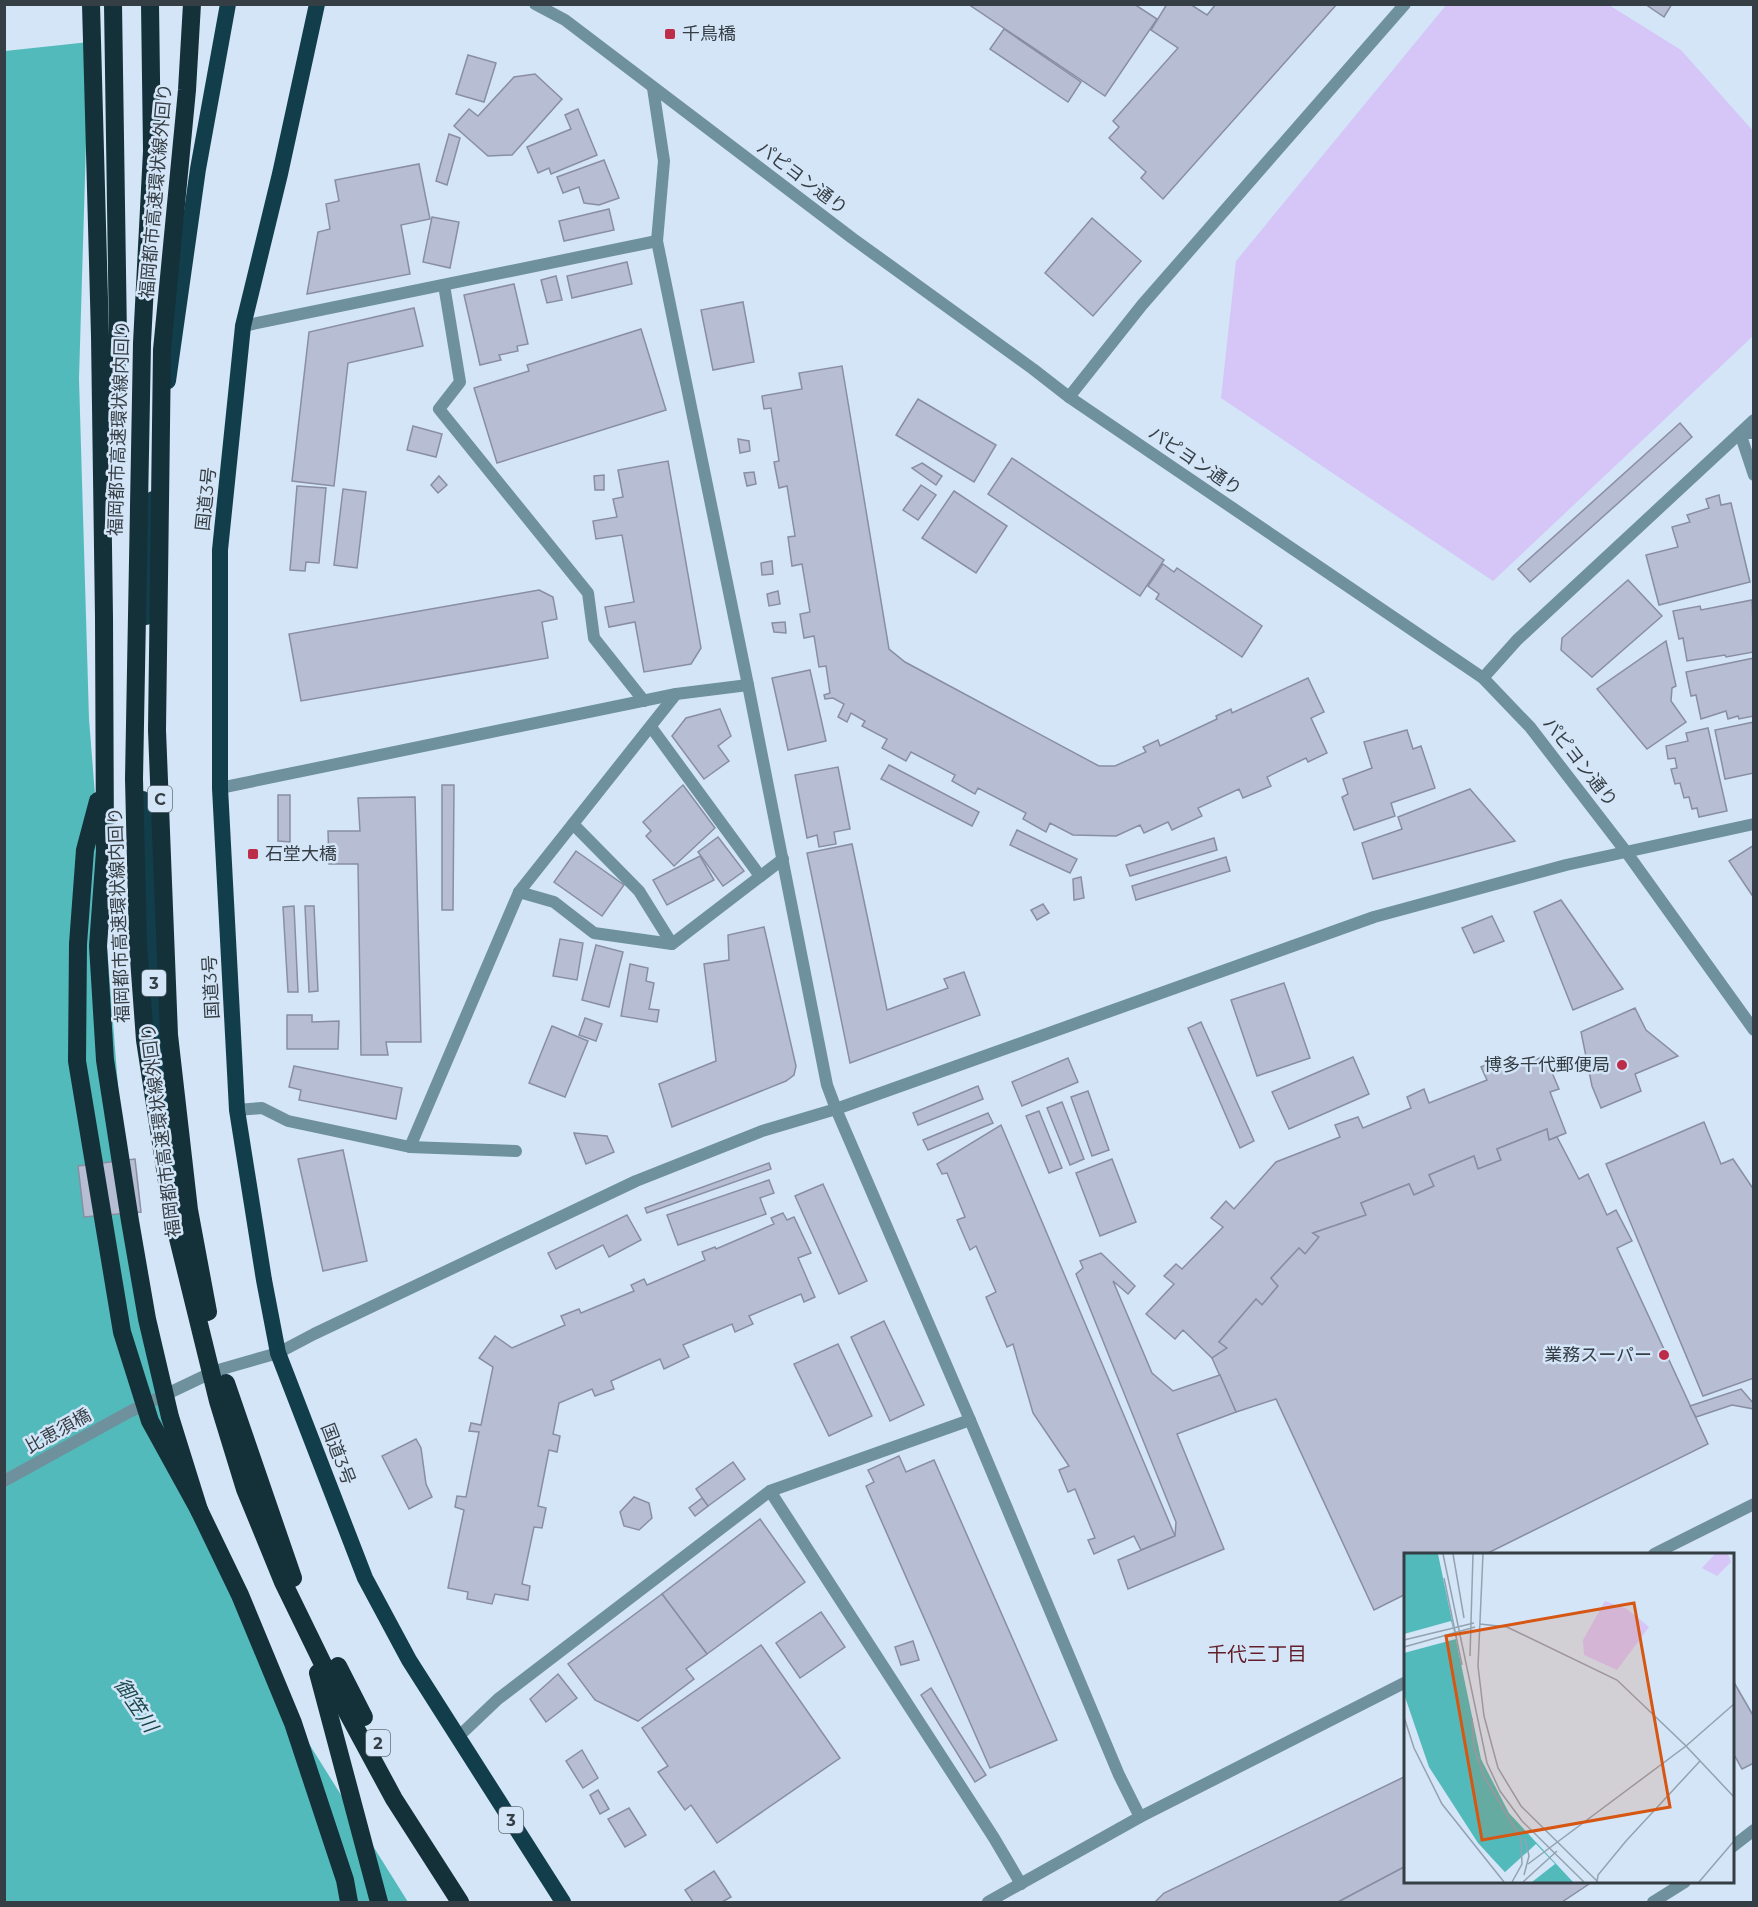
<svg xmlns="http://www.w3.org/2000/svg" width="1758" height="1907" font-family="Montserrat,'Noto Sans JP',sans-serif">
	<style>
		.green { fill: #d5c6f7 }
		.water { fill: #53babb }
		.pier { fill: #d3e5f7 }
		.building { fill: #b7bdd2; stroke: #898ea3; stroke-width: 1.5 }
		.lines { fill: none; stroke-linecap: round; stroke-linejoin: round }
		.minor { stroke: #6e919d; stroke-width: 12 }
		.tertiary { stroke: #6e919d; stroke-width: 12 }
		.trunk { stroke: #123e4c; stroke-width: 16 }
		.motorway { stroke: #14313a; stroke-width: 18 }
		.poi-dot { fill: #bd2d4a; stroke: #d3e5f7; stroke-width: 2 }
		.labels { text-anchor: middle; stroke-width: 5; stroke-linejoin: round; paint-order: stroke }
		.shield { fill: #d3e5f7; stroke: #65707a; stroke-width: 1.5 }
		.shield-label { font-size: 16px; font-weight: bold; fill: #363e45 }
		.poi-label { font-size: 18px; fill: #363e45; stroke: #d3e5f7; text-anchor: start }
		.street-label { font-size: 18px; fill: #363e45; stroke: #d3e5f7 }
		.neighbourhood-label { font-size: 20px; fill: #621d28; stroke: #d3e5f7 }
		.water-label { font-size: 20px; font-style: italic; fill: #184748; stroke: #d3e5f7 }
		.inset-road { fill: none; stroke: #94a2b0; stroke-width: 1.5 }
		.view { fill: #d65612; fill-opacity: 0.15; stroke: #d65612; stroke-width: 3 }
		.inset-edge { fill: none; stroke: #363e45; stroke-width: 3 }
	</style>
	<rect width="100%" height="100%" fill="#d3e5f7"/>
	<path class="green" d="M1447 4 1609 5 1681 50 1753 131V336L1493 581 1221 398 1236 261Z"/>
	<path class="water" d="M4 5 89 42 79 379 89 719 125 1174 174 1433 286 1707 408 1902H5Z"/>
	<path class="pier" d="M5 5H86L89 42 5 51Z"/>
	<g class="building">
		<path d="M968 4H1134L1157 19 1105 96Z"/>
		<path d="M1167 4H1190L1207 15 1216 4H1337L1163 199 1141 178 1146 172 1109 138 1119 127 1113 121 1178 48 1151 30Z"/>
		<path d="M1645 4H1672L1664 17Z"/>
		<path d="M1004 29 1081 82 1068 102 990 49Z"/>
		<path d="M468 55 496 63 484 102 456 94Z"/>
		<path d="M535 74 562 99 512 155 488 156 454 126 469 109 478 116 514 77Z"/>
		<path d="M578 109 597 155 551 174 549 168 538 173 527 147 571 129 565 115Z"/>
		<path d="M449 134 460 138 447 185 436 181Z"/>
		<path d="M604 160 619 198 599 205 584 203 579 187 563 193 557 177Z"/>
		<path d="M419 164 430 219 401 225 410 274 307 294 318 232 330 229 326 204 339 201 335 180Z"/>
		<path d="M609 209 614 230 564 241 559 221Z"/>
		<path d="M432 217 459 222 450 268 423 262Z"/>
		<path d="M1092 218 1141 261 1093 316 1045 273Z"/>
		<path d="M627 262 632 284 572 298 567 276Z"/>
		<path d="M556 276 562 300 547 303 541 280Z"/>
		<path d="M514 284 528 344 517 346 518 351 499 355 501 360 480 365 464 295Z"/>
		<path d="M743 302 754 362 713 370 701 310Z"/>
		<path d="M414 308 423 346 348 363 334 486 292 481 309 332Z"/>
		<path d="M641 329 666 410 497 463 474 388 529 371 527 365Z"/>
		<path d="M842 366 889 649 905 662 1099 766H1115L1146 752 1143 747 1158 740 1160 746 1217 719 1216 716 1231 709 1232 713 1308 678 1324 712 1311 718 1327 753 1308 762 1306 758 1267 777 1271 786 1243 798 1239 789 1198 808 1202 816 1172 830 1168 822 1144 833 1140 825 1116 836 1073 835 1050 823 1046 832 1023 819 1026 813 978 788 975 794 952 781 955 775 911 752 906 761 882 748 887 739 862 726 865 721 851 713 847 722 838 717 844 704 833 698 825 699 824 695 830 693 826 666 819 667 814 636 804 638 800 614 810 612 802 564 792 566 788 537 795 536 787 486 779 488 774 462 779 461 771 408 764 409 762 396 802 389 799 373Z"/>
		<path d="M918 399 996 445 974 482 896 435Z"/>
		<path d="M1680 423 1692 437 1530 582 1518 569Z"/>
		<path d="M413 426 442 434 436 457 407 450Z"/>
		<path d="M738 439 749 441 750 451 740 453Z"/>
		<path d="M1012 458 1164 560 1140 596 988 494Z"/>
		<path d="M668 461 701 648 691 664 644 672 635 622 609 627 605 607 634 602 622 535 596 539 593 521 617 517 613 499 623 497 618 470Z"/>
		<path d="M922 463 942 476 936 485 912 468Z"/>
		<path d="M754 472 756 484 747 486 744 473Z"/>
		<path d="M604 475V490H595L594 476Z"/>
		<path d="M439 476 447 485 438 493 431 485Z"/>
		<path d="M921 485 936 495 918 520 903 510Z"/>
		<path d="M297 486 326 488 319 563 306 562 305 571 290 570Z"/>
		<path d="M343 489 366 492 357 568 334 565Z"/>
		<path d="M954 491 1007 526 976 573 922 538Z"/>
		<path d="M1719 495 1721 505 1731 503 1750 582 1659 605 1646 555 1678 547 1672 527 1690 522 1687 515 1709 508 1706 499Z"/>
		<path d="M772 561 773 574 762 575 761 563Z"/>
		<path d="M1163 564 1174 572 1177 568 1262 626 1242 657 1156 599 1159 594 1148 586Z"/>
		<path d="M1628 580 1662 616 1592 677 1561 650 1562 638Z"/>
		<path d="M539 590 553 597 557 619 542 622 548 658 301 701 289 634Z"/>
		<path d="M778 591 780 604 769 606 767 594Z"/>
		<path d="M1752 600 1754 652 1726 657 1725 655 1687 661 1683 638 1679 639 1673 611 1700 606 1701 610Z"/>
		<path d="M785 622 786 633 774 632 772 623Z"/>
		<path d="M1666 641 1676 686 1672 688 1671 701 1686 722 1647 749 1597 689Z"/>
		<path d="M1754 658V716L1739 719 1738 716 1728 719 1726 711 1701 719 1696 695 1691 696 1686 672Z"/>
		<path d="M810 670 826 741 788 750 772 678Z"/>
		<path d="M720 709 731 736 718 746 729 761 704 779 672 736 686 718Z"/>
		<path d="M1754 722V773L1725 779 1715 730Z"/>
		<path d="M1708 728 1727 811 1699 817 1697 808 1692 809 1689 797 1684 798 1680 783 1675 784 1671 769 1677 768 1675 758 1668 759 1666 746 1688 741 1686 733Z"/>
		<path d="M1407 730 1413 749 1421 746 1435 788 1391 803 1395 816 1354 830 1342 797 1348 794 1343 779 1372 768 1364 742Z"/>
		<path d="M889 765 979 812 972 826 881 779Z"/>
		<path d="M838 767 850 829 834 832 836 844 819 847 817 835 807 838 795 775Z"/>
		<path d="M442 785H454L453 910H442Z"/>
		<path d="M683 785 715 828 674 866 646 836 651 831 643 822Z"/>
		<path d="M1470 789 1515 841 1373 879 1362 843 1402 829 1398 817Z"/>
		<path d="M278 795H290V842L278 841Z"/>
		<path d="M415 797 421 1042H386L388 1055H361L358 864H329L328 831H360L358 798Z"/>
		<path d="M1017 830 1077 859 1070 873 1010 845Z"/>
		<path d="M718 837 744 871 723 886 698 852Z"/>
		<path d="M1214 838 1217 850 1130 876 1126 865Z"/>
		<path d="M852 844 887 1010 948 988 944 979 964 972 980 1015 850 1063 807 853Z"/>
		<path d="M1754 845V898L1729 861Z"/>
		<path d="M576 851 624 885 602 916 554 882Z"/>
		<path d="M700 856 714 880 667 905 653 880Z"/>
		<path d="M1226 857 1230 871 1136 900 1132 886Z"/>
		<path d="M1081 877 1084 898 1074 900 1073 879Z"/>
		<path d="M1561 900 1623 989 1573 1010 1534 912Z"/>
		<path d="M1043 904 1049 913 1037 920 1031 910Z"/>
		<path d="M294 906 298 992H288L283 907Z"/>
		<path d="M305 906H314L318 991 309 992Z"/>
		<path d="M1492 916 1504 941 1474 953 1462 928Z"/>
		<path d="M764 927 796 1066 794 1075 786 1081 672 1127 659 1084 716 1061 704 964 729 960 728 935Z"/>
		<path d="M560 939 583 943 577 980 553 976Z"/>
		<path d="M596 945 623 952 609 1007 582 1000Z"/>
		<path d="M630 964 648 968 646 981 654 983 649 1009 659 1010 657 1022 621 1016Z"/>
		<path d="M1284 983 1310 1058 1257 1076 1231 1000Z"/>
		<path d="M1635 1008 1646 1030 1678 1056 1635 1074 1641 1091 1601 1108 1592 1086 1581 1032Z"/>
		<path d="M287 1015H312V1022L339 1021 338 1049H287Z"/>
		<path d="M585 1018 602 1024 596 1041 579 1035Z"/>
		<path d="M1201 1022 1254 1141 1240 1148 1188 1028Z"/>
		<path d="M552 1026 588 1041 565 1097 529 1083Z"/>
		<path d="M1545 1056 1559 1089 1550 1092 1566 1133 1549 1140 1547 1129 1497 1149 1501 1160 1478 1169 1474 1156 1429 1175 1434 1186 1414 1195 1409 1184 1361 1203 1366 1215 1313 1233 1319 1237 1305 1254 1299 1248 1271 1278 1278 1286 1262 1305 1256 1299 1219 1342 1227 1348 1212 1358 1183 1330 1175 1339 1146 1314 1174 1284 1164 1276 1176 1264 1182 1269 1223 1227 1211 1218 1226 1201 1234 1209 1276 1162 1340 1137 1335 1125 1358 1117 1363 1128 1411 1108 1407 1097 1424 1089 1429 1103 1487 1080 1481 1067 1500 1059 1505 1072Z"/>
		<path d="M1353 1057 1369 1094 1289 1129 1272 1092Z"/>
		<path d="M1068 1058 1078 1082 1022 1106 1012 1082Z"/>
		<path d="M294 1066 402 1088 396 1119 299 1100 301 1090 289 1087Z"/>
		<path d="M978 1086 983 1099 918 1125 913 1113Z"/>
		<path d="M1088 1091 1109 1150 1092 1156 1071 1097Z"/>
		<path d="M1062 1102 1084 1159 1070 1165 1047 1108Z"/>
		<path d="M1039 1111 1062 1168 1049 1173 1026 1116Z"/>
		<path d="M988 1113 993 1123 928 1150 923 1140Z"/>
		<path d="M1704 1122 1721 1164 1733 1159 1754 1190V1378L1703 1396 1606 1164Z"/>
		<path d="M1001 1125 1175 1536 1141 1550 1134 1536 1094 1554 1088 1540 1095 1538 1075 1489 1068 1492 1059 1470 1069 1466 1033 1413 1013 1344 1007 1347 986 1297 996 1292 976 1246 970 1250 957 1220 965 1217 947 1173 942 1174 937 1164Z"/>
		<path d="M1547 1129 1549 1140 1557 1137 1579 1179 1588 1174 1607 1215 1616 1210 1632 1241 1617 1248 1708 1444 1486 1554H1406V1594L1374 1610 1276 1399 1236 1412 1212 1358 1227 1348 1219 1342 1256 1299 1262 1305 1278 1286 1271 1278 1299 1248 1305 1254 1319 1237 1313 1233 1366 1215 1361 1203 1409 1184 1414 1195 1434 1186 1429 1175 1474 1156 1478 1169 1501 1160 1497 1149Z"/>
		<path d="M574 1133 607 1136 614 1152 586 1164Z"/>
		<path d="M343 1150 367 1261 323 1271 298 1159Z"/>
		<path d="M135 1159 141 1212 84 1217 78 1166Z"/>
		<path d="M1112 1159 1136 1222 1100 1236 1076 1173Z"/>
		<path d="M769 1163 771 1169 647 1213 645 1208Z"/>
		<path d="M769 1180 774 1193 760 1198 766 1214 678 1245 667 1215Z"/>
		<path d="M823 1184 867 1281 839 1294 795 1196Z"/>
		<path d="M783 1213 787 1220 794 1217 811 1253 798 1258 815 1297 804 1302 801 1294 749 1316 753 1324 735 1332 732 1324 683 1345 689 1357 664 1369 660 1359 611 1381 614 1389 595 1396 592 1389 559 1403 553 1434 560 1436 557 1452 549 1450 538 1506 546 1508 542 1528 534 1527 522 1584 530 1586 528 1600 495 1594 492 1604 467 1599 468 1592 448 1588 464 1510 455 1507 457 1496 466 1497 479 1432 469 1431 471 1423 481 1425 493 1367 479 1358 495 1336 512 1348 565 1325 561 1316 579 1309 581 1313 634 1291 631 1285 644 1279 647 1285 705 1260 702 1252 715 1247 716 1249 774 1224 771 1218Z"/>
		<path d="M627 1215 641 1240 609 1257 603 1245 556 1269 548 1253Z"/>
		<path d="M1101 1253 1135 1286 1128 1294 1113 1281 1152 1373 1173 1391 1220 1375 1236 1412 1177 1434 1224 1549 1128 1589 1118 1560 1175 1536 1176 1522 1076 1274 1083 1268 1080 1261Z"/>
		<path d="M884 1321 924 1405 890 1421 851 1337Z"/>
		<path d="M838 1344 872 1416 829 1436 794 1364Z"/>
		<path d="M1741 1389 1754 1404V1409L1732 1405 1696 1417 1690 1406Z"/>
		<path d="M416 1439 421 1448 426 1484 432 1497 409 1509 382 1456Z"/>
		<path d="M899 1456 906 1472 934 1460 1057 1740 990 1768 866 1486 874 1482 868 1470Z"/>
		<path d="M733 1462 745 1479 708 1506 696 1489Z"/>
		<path d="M634 1497 649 1503 652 1518 639 1530 624 1526 620 1512Z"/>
		<path d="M702 1498 708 1506 695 1516 689 1508Z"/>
		<path d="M760 1519 805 1582 707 1654 662 1594Z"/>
		<path d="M662 1594 707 1654 686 1669 694 1679 638 1721 595 1700 568 1664Z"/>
		<path d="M821 1612 845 1647 800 1678 776 1643Z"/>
		<path d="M913 1641 919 1660 901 1665 895 1647Z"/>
		<path d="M761 1645 840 1758 717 1843 691 1805 685 1810 658 1772 668 1766 642 1728Z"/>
		<path d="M558 1674 577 1698 546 1722 530 1699Z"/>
		<path d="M1732 1679 1754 1717V1763L1742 1769 1732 1751Z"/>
		<path d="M931 1688 986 1775 975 1782 921 1695Z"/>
		<path d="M582 1750 598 1778 583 1788 566 1761Z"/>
		<path d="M1406 1776V1866L1338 1902H1155L1164 1893Z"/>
		<path d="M598 1790 609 1809 600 1814 590 1795Z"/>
		<path d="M629 1808 646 1835 625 1847 608 1819Z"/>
		<path d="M1406 1866V1882H1592L1562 1902H1338Z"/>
		<path d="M714 1871 731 1897 722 1902H693L685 1890Z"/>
	</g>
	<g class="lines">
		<g class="minor">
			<path d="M653 88 664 161 657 241 748 685 827 1085 836 1109 970 1420 1119 1775 1140 1817"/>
			<path d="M444 285 460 382 439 409 588 593 594 638 644 701"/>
			<path d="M243 326 657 241"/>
			<path d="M1069 397 1142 305 1405 4"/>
			<path d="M1754 433H1740L1754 475"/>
			<path d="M1483 678 1517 640 1754 420"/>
			<path d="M651 727 760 876"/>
			<path d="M220 788 676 694 748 685"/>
			<path d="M573 824 639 891 672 944"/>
			<path d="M519 892 554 902 594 933 672 944 783 859"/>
			<path d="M237 1110 262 1108 288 1121 410 1147 519 892 676 694"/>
			<path d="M410 1147 516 1151"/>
			<path d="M4 1481 129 1412 215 1371 278 1353 314 1334 636 1181 762 1131 836 1109 1374 917 1566 865 1754 824"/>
			<path d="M770 1491 994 1838 1021 1884"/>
			<path d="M458 1737 498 1699 770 1491 970 1420"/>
		</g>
		<g class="tertiary">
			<path d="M535 4 565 20 852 238 1033 369 1069 397 1483 678 1530 727 1627 853 1754 1030"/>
			<path d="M1654 1554 1754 1504"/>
			<path d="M1732 1847 1754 1830"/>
			<path d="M988 1902 1140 1817 1406 1682"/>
			<path d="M1653 1902 1685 1882"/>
		</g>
		<g class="trunk">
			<path d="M317 4 280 174 243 326 220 550V788L237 1110 264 1280 278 1353 365 1578 409 1660 563 1902"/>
			<path d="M168 381 198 169 228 4"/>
			<path d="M146 617 148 545 153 499"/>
			<path d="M143 799 157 1035 179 1206"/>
		</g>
		<g class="motorway">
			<path d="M91 4 100 336 104 617 105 851 98 946 105 1060 130 1221 147 1319 170 1417 199 1510"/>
			<path d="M150 4 152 151 142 343 134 779 138 945 145 1040 172 1214 218 1401 245 1489 283 1582 341 1701 394 1799 460 1902"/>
			<path d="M192 4 187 90 162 350 157 730 169 1035 189 1210 208 1312"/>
			<path d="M113 438 118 338 113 4"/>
			<path d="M98 801 85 850 78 944 77 1061 122 1332 150 1421 199 1510 240 1595 293 1723 345 1880 349 1902"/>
			<path d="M226 1383 293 1578"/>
			<path d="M338 1666 364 1717"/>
			<path d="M318 1673 379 1902"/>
		</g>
	</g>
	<g class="poi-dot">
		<rect x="664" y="28" width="12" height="12" rx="3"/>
		<rect x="247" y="848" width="12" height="12" rx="3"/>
		<circle cx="1622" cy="1065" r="6"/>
		<circle cx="1664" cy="1355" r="6"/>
	</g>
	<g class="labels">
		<g class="shield">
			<rect x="148" y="786" width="24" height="26" rx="4.5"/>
			<rect x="142" y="970" width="24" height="26" rx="4.5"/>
			<rect x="366" y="1730" width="24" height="26" rx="4.5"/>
			<rect x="499" y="1807" width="24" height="26" rx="4.5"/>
		</g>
		<g class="shield-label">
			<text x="160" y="805">C</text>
			<text x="154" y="989">3</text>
			<text x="378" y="1749">2</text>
			<text x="511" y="1826">3</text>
		</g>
		<g class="poi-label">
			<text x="682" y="40">千鳥橋</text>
			<text x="265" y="860">石堂大橋</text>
			<text x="1610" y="1071" text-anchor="end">博多千代郵便局</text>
			<text x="1652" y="1361" text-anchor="end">業務スーパー</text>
		</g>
		<g class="street-label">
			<text transform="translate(802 178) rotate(37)" y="6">パピヨン通り</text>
			<text transform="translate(156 191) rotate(-85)" y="6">福岡都市高速環状線外回り</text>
			<text transform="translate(119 428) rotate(-88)" y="6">福岡都市高速環状線内回り</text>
			<text transform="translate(1195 461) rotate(34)" y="6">パピヨン通り</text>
			<text transform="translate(206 499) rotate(-84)" y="6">国道3号</text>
			<text transform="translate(1580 762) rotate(52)" y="6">パピヨン通り</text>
			<text transform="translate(119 915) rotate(-92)" y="6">福岡都市高速環状線内回り</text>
			<text transform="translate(211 987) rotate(-93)" y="6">国道3号</text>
			<text transform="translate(161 1130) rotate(-97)" y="6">福岡都市高速環状線外回り</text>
			<text transform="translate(58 1431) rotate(-29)" y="6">比恵須橋</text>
			<text transform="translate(338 1454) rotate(69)" y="6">国道3号</text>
		</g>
		<g class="neighbourhood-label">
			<text x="1257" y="1661">千代三丁目</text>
		</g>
		<g class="water-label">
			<text transform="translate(136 1705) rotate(56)" y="7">御笠川</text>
		</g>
	</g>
	<g transform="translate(1404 1553)">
		<rect width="330" height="330" fill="#d3e5f7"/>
		<path d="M311 1H324L327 9 313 23 298 15ZM201 48 223 56 245 74 213 117 180 102 179 87Z" fill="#d5c6f7"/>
		<path d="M0 1H34L77 206 105 260 169 329H110L74 290 25 214 0 141Z" fill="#53babb"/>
		<path d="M47 68 52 86 0 100V81ZM132 291 151 311 128 329H110L100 320Z" fill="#d3e5f7"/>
		<path class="inset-road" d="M39 1 83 210 96 238 118 268 180 329M49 1 60 65M79 1 74 113 80 163 94 215 117 253 194 329M40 25 58 112M76 71 103 74 213 127 282 193 124 311M0 87 70 70M0 94 71 74M66 103 69 1M330 151 282 193 330 244M0 164 10 195 38 251 100 329M68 165 70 195 80 223 117 286 118 311 108 329M120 322 125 303 121 285M119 329 153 298M193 329 194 322 222 288 296 208M295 329 330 288"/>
		<path class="view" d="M230 50 266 254 78 287 42 83Z"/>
		<rect width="330" height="330" class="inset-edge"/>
	</g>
	<rect width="1758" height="1907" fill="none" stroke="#363e45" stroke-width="12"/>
</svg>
